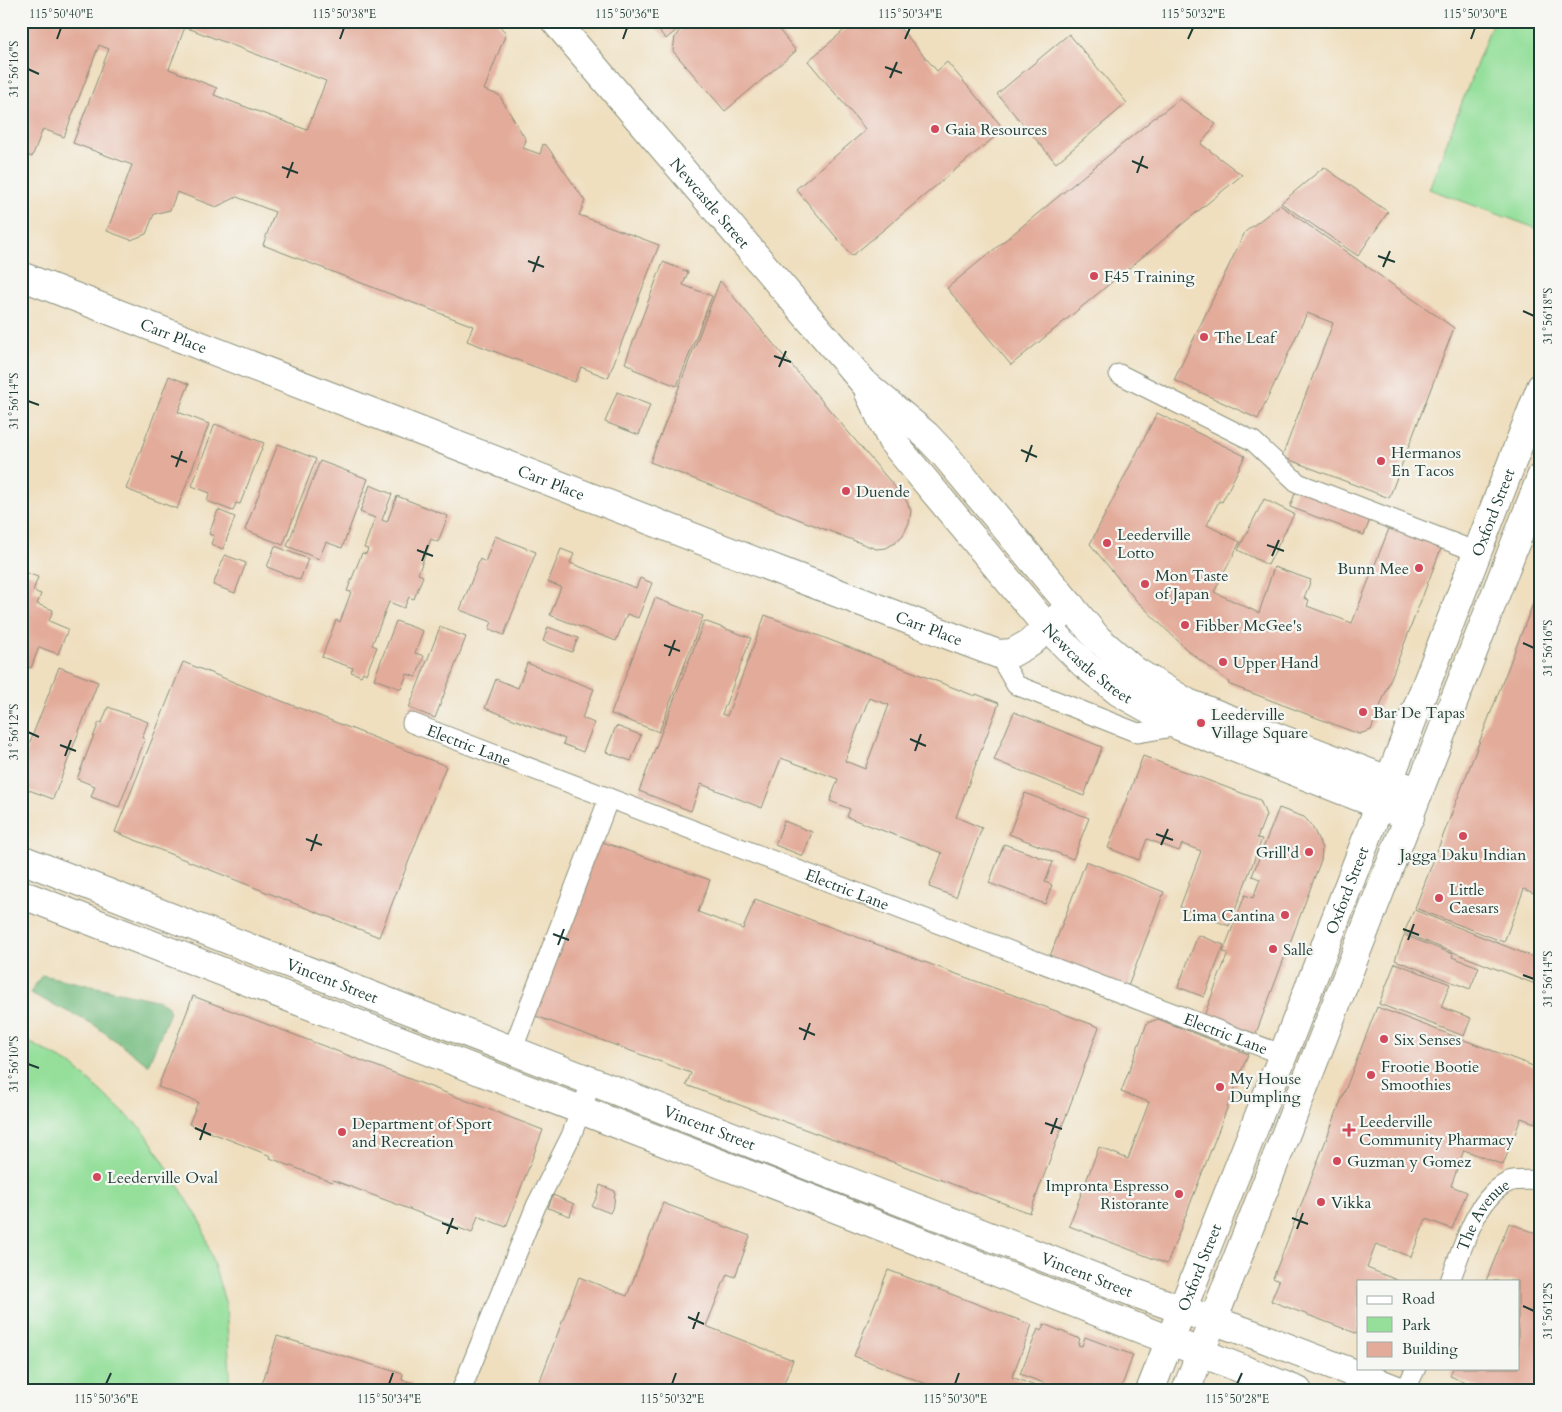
<svg xmlns="http://www.w3.org/2000/svg" width="1562" height="1412" font-family="Cardo,serif">
	<style>
		.green { fill: #95df9b; stroke: #5a8e68 }
		.forest { fill: #78be83; stroke: #4c7e5c }
		.building { fill: #e3ab9a; fill-rule: evenodd }
		.lines { fill: none; stroke-linecap: round; stroke-linejoin: round }
		.service-casing { stroke: #878e7a; stroke-width: 21 }
		.minor-casing { stroke: #878e7a; stroke-width: 30 }
		.secondary-casing { stroke: #878e7a; stroke-width: 30 }
		.primary-casing { stroke: #878e7a; stroke-width: 30 }
		.service { stroke: #fff; stroke-width: 19 }
		.minor { stroke: #fff; stroke-width: 28 }
		.secondary { stroke: #fff; stroke-width: 28 }
		.primary { stroke: #fff; stroke-width: 28 }
		.ticks { fill: none; stroke: #1f3d34; stroke-width: 2 }
		.poi-dot { fill: #d1495b; stroke: #f6f6f2; stroke-width: 2 }
		.labels { text-anchor: middle; stroke-width: 4.5; stroke-linejoin: round; paint-order: stroke }
		.poi-label { font-size: 16px; fill: #1f3d34; stroke: #f6f6f2; text-anchor: start }
		.street-label { font-size: 16px; fill: #1f3d34; stroke: #f6f6f2 }
		.neatline { fill: none; stroke: #1f3d34; stroke-width: 2 }
		.ticks-label { font-size: 12px; text-anchor: middle; fill: #1f3d34 }
	</style>
	<rect width="100%" height="100%" fill="#f6f6f2"/>
	<filter id="ink" filterUnits="userSpaceOnUse"><feTurbulence type="fractalNoise" baseFrequency=".02" numOctaves="2"/><feDisplacementMap in="SourceGraphic" scale="10" xChannelSelector="R" yChannelSelector="G"/><feConvolveMatrix kernelMatrix="1 2 1 2 8 2 1 2 1" color-interpolation-filters="sRGB"/></filter>
	<filter id="wash" filterUnits="userSpaceOnUse"><feTurbulence type="fractalNoise" baseFrequency=".0096" numOctaves="4" result="noise"/><feDisplacementMap in="SourceGraphic" scale="20" xChannelSelector="R" yChannelSelector="G"/><feGaussianBlur stdDeviation="1.12" result="paint"/><feColorMatrix in="noise" values="0 0 0 0 0 0 0 0 0 0 0 0 0 0 0 0 0 1.4 0 .05"/><feComposite in="paint" operator="in"/></filter>
	<g filter="url(#wash)">
		<rect width="100%" height="100%" fill="#efdfbf"/>
		<g class="green">
			<path d="M1493 21H1541V230L1429 189Z"/>
			<path d="M21 1038 72 1065 145 1132 201 1222 226 1305 230 1375 226 1391H21Z"/>
		</g>
		<path class="forest" d="M42 975 160 1001 167 1005 170 1012 148 1065 93 1024 30 993Z"/>
		<g id="blocks">
			<g class="building">
				<path d="M26 21H495L506 33 484 90 499 95 526 140 523 148 540 154 543 144 547 146 585 201 579 215 659 245 608 378 581 367 575 382 467 341 473 326 263 245 275 212 237 197 216 207 177 192 170 210 154 214 146 234 131 240 107 231 132 165 73 143 109 49 99 45 64 137 43 129 32 157 21 153V35ZM185 27 326 81 307 130 214 95 217 88 169 69Z"/>
				<path d="M650 21H772L796 51 725 111 673 51 675 37 684 24 666 39Z"/>
				<path d="M855 21H894L937 71 947 62 1004 129 852 256 796 189 866 130 808 61Z"/>
				<path d="M1069 34 1127 103 1056 163 997 94Z"/>
				<path d="M1180 99 1216 124 1201 144 1242 175 1011 365 947 288 1159 114H1160Z"/>
				<path d="M1324 167 1388 212 1358 256 1281 203Z"/>
				<path d="M1280 205 1454 328 1389 498 1282 457 1333 323 1307 313 1258 419 1174 380 1245 232Z"/>
				<path d="M663 262 688 272 683 285 712 296 677 386 633 369V367L625 363Z"/>
				<path d="M720 281 906 500 911 511 909 523 903 535 895 543 886 548 876 549 650 462Z"/>
				<path d="M169 376 189 384 178 412 209 424 177 509 126 489Z"/>
				<path d="M617 392 650 405 639 435 605 422Z"/>
				<path d="M1157 413 1245 456 1222 502 1219 501 1207 525 1240 542 1214 592 1259 613 1274 567 1311 580 1304 598 1309 600 1307 606 1352 623 1390 526 1442 546 1371 730 1359 734 1228 684 1229 682 1187 650 1136 600 1090 544Z"/>
				<path d="M215 424 264 443 240 504 236 503 233 511 207 501 210 493 192 486Z"/>
				<path d="M278 444 316 459 283 545 245 530Z"/>
				<path d="M320 461 368 479 342 548 326 542 319 559 287 546Z"/>
				<path d="M370 485 392 494 382 520 387 522 397 496 448 516 438 542 431 539 418 574 423 576 414 599 409 597 404 608 389 602 372 645 377 647 366 674 363 672 361 676 351 672 353 668 322 657 336 620 340 622 351 592 347 591 362 553 366 554 368 549 364 548 375 518 360 512Z"/>
				<path d="M1297 488 1371 517 1364 535 1290 507Z"/>
				<path d="M1264 499 1294 514 1268 565 1238 550Z"/>
				<path d="M218 510 235 517 223 549 211 544 214 536 209 534Z"/>
				<path d="M495 536 536 552 504 635 489 629 492 622 460 610 480 559 485 562Z"/>
				<path d="M275 546 308 559 300 580 267 567Z"/>
				<path d="M561 549 574 554 570 563 636 588 640 578 652 583 638 618 627 614 616 641 550 615 561 587 548 582Z"/>
				<path d="M225 555 246 563 235 593 213 585Z"/>
				<path d="M21 571 38 577 33 591 41 594 37 604 53 610 49 621 68 629 58 654 39 647 31 668 21 665Z"/>
				<path d="M1541 583V896L1524 889 1504 942 1415 908Z"/>
				<path d="M655 598 703 616 659 732 611 714Z"/>
				<path d="M765 615 975 696 976 694 999 703 956 817 982 828 956 897 929 887 942 853 847 817 850 809 830 801 838 779 781 758 762 808 701 784 691 811 639 791 704 621 751 638 722 714 727 716ZM869 698 889 705 865 769 845 761Z"/>
				<path d="M396 621 423 631 415 653 424 656 416 677 407 674 401 689 374 679Z"/>
				<path d="M440 627 466 637 435 718 409 708Z"/>
				<path d="M548 627 578 638 572 652 543 641Z"/>
				<path d="M183 662 446 766 379 937 115 832Z"/>
				<path d="M527 663 594 689 582 718 594 723 583 752 563 744 565 739 485 708 496 679 518 688Z"/>
				<path d="M59 667 98 682 53 799 21 787V765Z"/>
				<path d="M108 707 148 722 142 738 145 739 119 807 91 797 95 786 77 779 99 722 102 723Z"/>
				<path d="M1014 712 1102 747 1084 796 994 760Z"/>
				<path d="M616 726 641 735 631 761 606 752Z"/>
				<path d="M1143 756 1260 800 1266 815 1257 838 1262 839 1229 926 1180 907 1201 851 1182 844 1179 851 1147 839 1139 860 1108 848Z"/>
				<path d="M1025 793 1089 818 1073 859 1009 834Z"/>
				<path d="M1279 808 1304 817 1308 821 1314 830 1319 841 1322 849 1321 860 1255 1036 1204 1016 1228 953 1223 952 1245 895 1253 898 1260 879 1252 876Z"/>
				<path d="M784 821 812 832 803 856 775 845Z"/>
				<path d="M597 840 710 880 698 912 743 929 755 899 1099 1027 1030 1213 686 1085 691 1073 533 1015Z"/>
				<path d="M1004 844 1053 862 1045 882 1052 885 1045 904 989 883Z"/>
				<path d="M1086 861 1164 892 1127 989 1049 959Z"/>
				<path d="M1414 910 1541 960V972L1535 984 1404 933Z"/>
				<path d="M1198 935 1224 945 1204 997 1178 987Z"/>
				<path d="M1404 935 1453 954 1452 957 1479 967 1470 989 1395 960Z"/>
				<path d="M1395 963 1450 984 1441 1007 1471 1018 1464 1036 1379 1004Z"/>
				<path d="M193 996 543 1130 506 1227 478 1216 472 1233 333 1180 332 1182 270 1158 271 1156 189 1124 198 1102 158 1087Z"/>
				<path d="M1377 1007 1541 1069V1110L1535 1123 1521 1118 1503 1165 1464 1150 1451 1186 1467 1192 1452 1229 1426 1219 1411 1257 1376 1244 1367 1268 1399 1281H1358V1334L1271 1301 1279 1281 1273 1278Z"/>
				<path d="M1158 1019 1248 1054 1167 1264 1069 1226 1099 1147 1128 1159 1149 1102 1121 1092 1147 1023Z"/>
				<path d="M600 1185 615 1191 614 1204 610 1213 592 1206 597 1197Z"/>
				<path d="M553 1195 574 1204 570 1216 548 1208Z"/>
				<path d="M663 1203 750 1236 735 1277 727 1274 706 1326 793 1360 781 1391H536L579 1277 627 1296Z"/>
				<path d="M1509 1223 1541 1235V1391H1488L1450 1376 1453 1368H1518V1281H1486Z"/>
				<path d="M888 1270 1032 1325 1012 1377 1048 1391H945L854 1356Z"/>
				<path d="M1044 1324 1080 1339 1078 1345 1082 1346 1085 1337 1133 1355 1120 1391H1064L1020 1374 1038 1329 1041 1331Z"/>
				<path d="M277 1336 403 1374 402 1380 413 1383 410 1391H260Z"/>
			</g>
		</g>
	</g>
	<g filter="url(#ink)">
		<use href="#blocks" fill-opacity="0" stroke="#878e7a" stroke-width="1"/>
		<g class="lines">
			<g class="service-casing">
				<g id="service">
					<path d="M1119 374 1253 441 1298 483 1477 552"/>
					<path d="M998 654 1016 685 1138 733 1179 726"/>
					<path id="s1" d="M412 723 1283 1055"/>
					<path d="M512 1051 609 798"/>
					<path id="s2" d="M1450 1281C1462 1250 1476 1196 1509 1182 1517 1179 1531 1181 1540 1180"/>
					<path d="M461 1391 536 1206 571 1136 592 1081"/>
					<path d="M1405 1391 1416 1368"/>
				</g>
			</g>
			<g class="minor-casing">
				<g id="minor">
					<path id="s3" d="M21 276 788 574 998 654 1012 653 1030 643 1071 606"/>
				</g>
			</g>
			<g class="secondary-casing">
				<g id="secondary">
					<path id="s4" d="M1182 1310 1283 1055 1541 387"/>
					<path d="M1213 1321 1541 477"/>
				</g>
			</g>
			<g class="primary-casing">
				<g id="primary">
					<path id="s5" d="M555 21 865 384 926 435 944 454 1098 639 1135 671 1188 703 1419 792"/>
					<path id="s6" d="M869 393 892 441 1047 627 1084 664 1119 692 1179 726 1410 817"/>
					<path id="s7" d="M21 859 1135 1293 1255 1335 1400 1391"/>
					<path d="M21 894 809 1198 1298 1391"/>
					<path d="M1150 1391 1177 1322"/>
					<path d="M1186 1391 1207 1336"/>
				</g>
			</g>
			<use href="#service" class="service"/>
			<use href="#minor" class="minor"/>
			<use href="#secondary" class="secondary"/>
			<use href="#primary" class="primary"/>
		</g>
	</g>
	<path class="ticks" d="M57 39 61 28M340 39 344 28M623 39 627 28M905 39 910 28M1188 39 1193 28M1471 39 1475 28M885 67 902 73M28 69 39 74M890 78 897 62M1132 161 1148 168M282 167 298 173M1137 173 1143 156M287 178 293 162M1378 256 1395 262M528 261 544 267M1383 267 1390 251M533 272 539 256M1523 311 1534 316M774 356 791 362M779 367 786 351M28 401 39 405M1021 450 1037 457M171 456 187 462M1026 462 1032 445M176 467 182 451M1267 545 1284 551M417 550 433 556M1272 556 1279 540M422 561 428 545M1523 643 1534 648M664 645 680 651M669 656 675 640M28 732 39 737M910 739 926 746M60 745 76 751M915 751 921 734M65 756 71 740M1156 834 1173 840M306 839 322 845M1161 845 1168 829M311 851 317 834M1403 929 1419 935M553 934 569 940M1408 940 1414 924M558 945 564 929M1523 975 1534 979M799 1028 815 1035M804 1040 810 1023M28 1064 39 1068M1045 1123 1062 1129M195 1128 211 1135M1051 1134 1057 1118M200 1140 206 1123M1292 1218 1308 1224M442 1223 458 1229M1297 1229 1303 1213M447 1234 453 1218M1523 1306 1534 1311M688 1317 704 1324M693 1329 699 1312M106 1384 111 1373M389 1384 393 1373M672 1384 676 1373M955 1384 959 1373M1237 1384 1242 1373"/>
	<g class="poi-dot">
		<circle cx="935" cy="129" r="5"/>
		<circle cx="1094" cy="276" r="5"/>
		<circle cx="1204" cy="337" r="5"/>
		<circle cx="1381" cy="461" r="5"/>
		<circle cx="846" cy="491" r="5"/>
		<circle cx="1107" cy="543" r="5"/>
		<circle cx="1419" cy="568" r="5"/>
		<circle cx="1145" cy="584" r="5"/>
		<circle cx="1185" cy="625" r="5"/>
		<circle cx="1223" cy="662" r="5"/>
		<circle cx="1363" cy="712" r="5"/>
		<circle cx="1201" cy="723" r="5"/>
		<circle cx="1463" cy="836" r="5"/>
		<circle cx="1309" cy="852" r="5"/>
		<circle cx="1439" cy="898" r="5"/>
		<circle cx="1285" cy="915" r="5"/>
		<circle cx="1273" cy="949" r="5"/>
		<circle cx="1384" cy="1039" r="5"/>
		<circle cx="1371" cy="1075" r="5"/>
		<circle cx="1220" cy="1087" r="5"/>
		<path d="M1346.5 1122.5h5v5h5v5h-5v5h-5v-5h-5v-5h5z"/>
		<circle cx="342" cy="1132" r="5"/>
		<circle cx="1337" cy="1161" r="5"/>
		<circle cx="97" cy="1177" r="5"/>
		<circle cx="1179" cy="1194" r="5"/>
		<circle cx="1321" cy="1202" r="5"/>
	</g>
	<g class="labels">
		<g class="poi-label">
			<text x="945" y="135">Gaia Resources</text>
			<text x="1104" y="282">F45 Training</text>
			<text x="1214" y="343">The Leaf</text>
			<text x="1391" y="458">Hermanos<tspan x="1391" dy="18">En Tacos</tspan></text>
			<text x="856" y="497">Duende</text>
			<text x="1117" y="540">Leederville<tspan x="1117" dy="18">Lotto</tspan></text>
			<text x="1409" y="574" text-anchor="end">Bunn Mee</text>
			<text x="1155" y="581">Mon Taste<tspan x="1155" dy="18">of Japan</tspan></text>
			<text x="1195" y="631">Fibber McGee's</text>
			<text x="1233" y="668">Upper Hand</text>
			<text x="1373" y="718">Bar De Tapas</text>
			<text x="1211" y="720">Leederville<tspan x="1211" dy="18">Village Square</tspan></text>
			<text x="1299" y="858" text-anchor="end">Grill'd</text>
			<text x="1463" y="860" text-anchor="middle">Jagga Daku Indian</text>
			<text x="1449" y="895">Little<tspan x="1449" dy="18">Caesars</tspan></text>
			<text x="1275" y="921" text-anchor="end">Lima Cantina</text>
			<text x="1283" y="955">Salle</text>
			<text x="1394" y="1045">Six Senses</text>
			<text x="1381" y="1072">Frootie Bootie<tspan x="1381" dy="18">Smoothies</tspan></text>
			<text x="1230" y="1084">My House<tspan x="1230" dy="18">Dumpling</tspan></text>
			<text x="1359" y="1127">Leederville<tspan x="1359" dy="18">Community Pharmacy</tspan></text>
			<text x="352" y="1129">Department of Sport<tspan x="352" dy="18">and Recreation</tspan></text>
			<text x="1347" y="1167">Guzman y Gomez</text>
			<text x="107" y="1183">Leederville Oval</text>
			<text x="1169" y="1191" text-anchor="end">Impronta Espresso<tspan x="1169" dy="18">Ristorante</tspan></text>
			<text x="1331" y="1208">Vikka</text>
		</g>
		<g class="street-label">
			<text dy="6" stroke="none"><textPath href="#s5" startOffset="239">Newcastle Street</textPath></text>
			<text dy="6" stroke="none"><textPath href="#s3" startOffset="164">Carr Place</textPath></text>
			<text dy="6" stroke="none"><textPath href="#s3" startOffset="569">Carr Place</textPath></text>
			<text dy="6" stroke="none"><textPath href="#s4" startOffset="856">Oxford Street</textPath></text>
			<text dy="6" stroke="none"><textPath href="#s3" startOffset="974">Carr Place</textPath></text>
			<text dy="6" stroke="none"><textPath href="#s6" startOffset="350">Newcastle Street</textPath></text>
			<text dy="6" stroke="none"><textPath href="#s1" startOffset="61">Electric Lane</textPath></text>
			<text dy="6" stroke="none"><textPath href="#s1" startOffset="466">Electric Lane</textPath></text>
			<text dy="6" stroke="none"><textPath href="#s4" startOffset="451">Oxford Street</textPath></text>
			<text dy="6" stroke="none"><textPath href="#s7" startOffset="334">Vincent Street</textPath></text>
			<text dy="6" stroke="none"><textPath href="#s1" startOffset="871">Electric Lane</textPath></text>
			<text dy="6" stroke="none"><textPath href="#s7" startOffset="739">Vincent Street</textPath></text>
			<text dy="6" stroke="none"><textPath href="#s2" startOffset="75">The Avenue</textPath></text>
			<text dy="6" stroke="none"><textPath href="#s4" startOffset="46">Oxford Street</textPath></text>
			<text dy="6" stroke="none"><textPath href="#s7" startOffset="1144">Vincent Street</textPath></text>
		</g>
	</g>
	<rect width="1562" height="1412" fill="none" stroke="#f6f6f2" stroke-width="55"/>
	<rect x="1357" y="1280" width="162" height="90" fill="#f6f6f2" stroke="#a0aca6"/>
	<rect x="1367" y="1296" width="25" height="8" fill="#ffffff" stroke="#a0aca6"/>
	<text x="1402" y="1304" font-size="15" fill="#1f3d34">Road</text>
	<rect x="1367" y="1317" width="25" height="15" fill="#95df9b" stroke="#a0aca6"/>
	<text x="1402" y="1330" font-size="15" fill="#1f3d34">Park</text>
	<rect x="1367" y="1342" width="25" height="15" fill="#e3ab9a" stroke="#a0aca6"/>
	<text x="1402" y="1354" font-size="15" fill="#1f3d34">Building</text>
	<rect x="28" y="28" width="1506" height="1356" class="neatline"/>
	<g class="ticks-label">
		<text x="61" y="18">115°50'40"E</text>
		<text x="344" y="18">115°50'38"E</text>
		<text x="627" y="18">115°50'36"E</text>
		<text x="910" y="18">115°50'34"E</text>
		<text x="1193" y="18">115°50'32"E</text>
		<text x="1475" y="18">115°50'30"E</text>
		<text transform="translate(14 69) rotate(-90)" y="4">31°56'16"S</text>
		<text transform="translate(1548 316) rotate(-90)" y="4">31°56'18"S</text>
		<text transform="translate(14 401) rotate(-90)" y="4">31°56'14"S</text>
		<text transform="translate(1548 648) rotate(-90)" y="4">31°56'16"S</text>
		<text transform="translate(14 732) rotate(-90)" y="4">31°56'12"S</text>
		<text transform="translate(1548 979) rotate(-90)" y="4">31°56'14"S</text>
		<text transform="translate(14 1064) rotate(-90)" y="4">31°56'10"S</text>
		<text transform="translate(1548 1311) rotate(-90)" y="4">31°56'12"S</text>
		<text x="106" y="1403">115°50'36"E</text>
		<text x="389" y="1403">115°50'34"E</text>
		<text x="672" y="1403">115°50'32"E</text>
		<text x="955" y="1403">115°50'30"E</text>
		<text x="1237" y="1403">115°50'28"E</text>
	</g>
</svg>
